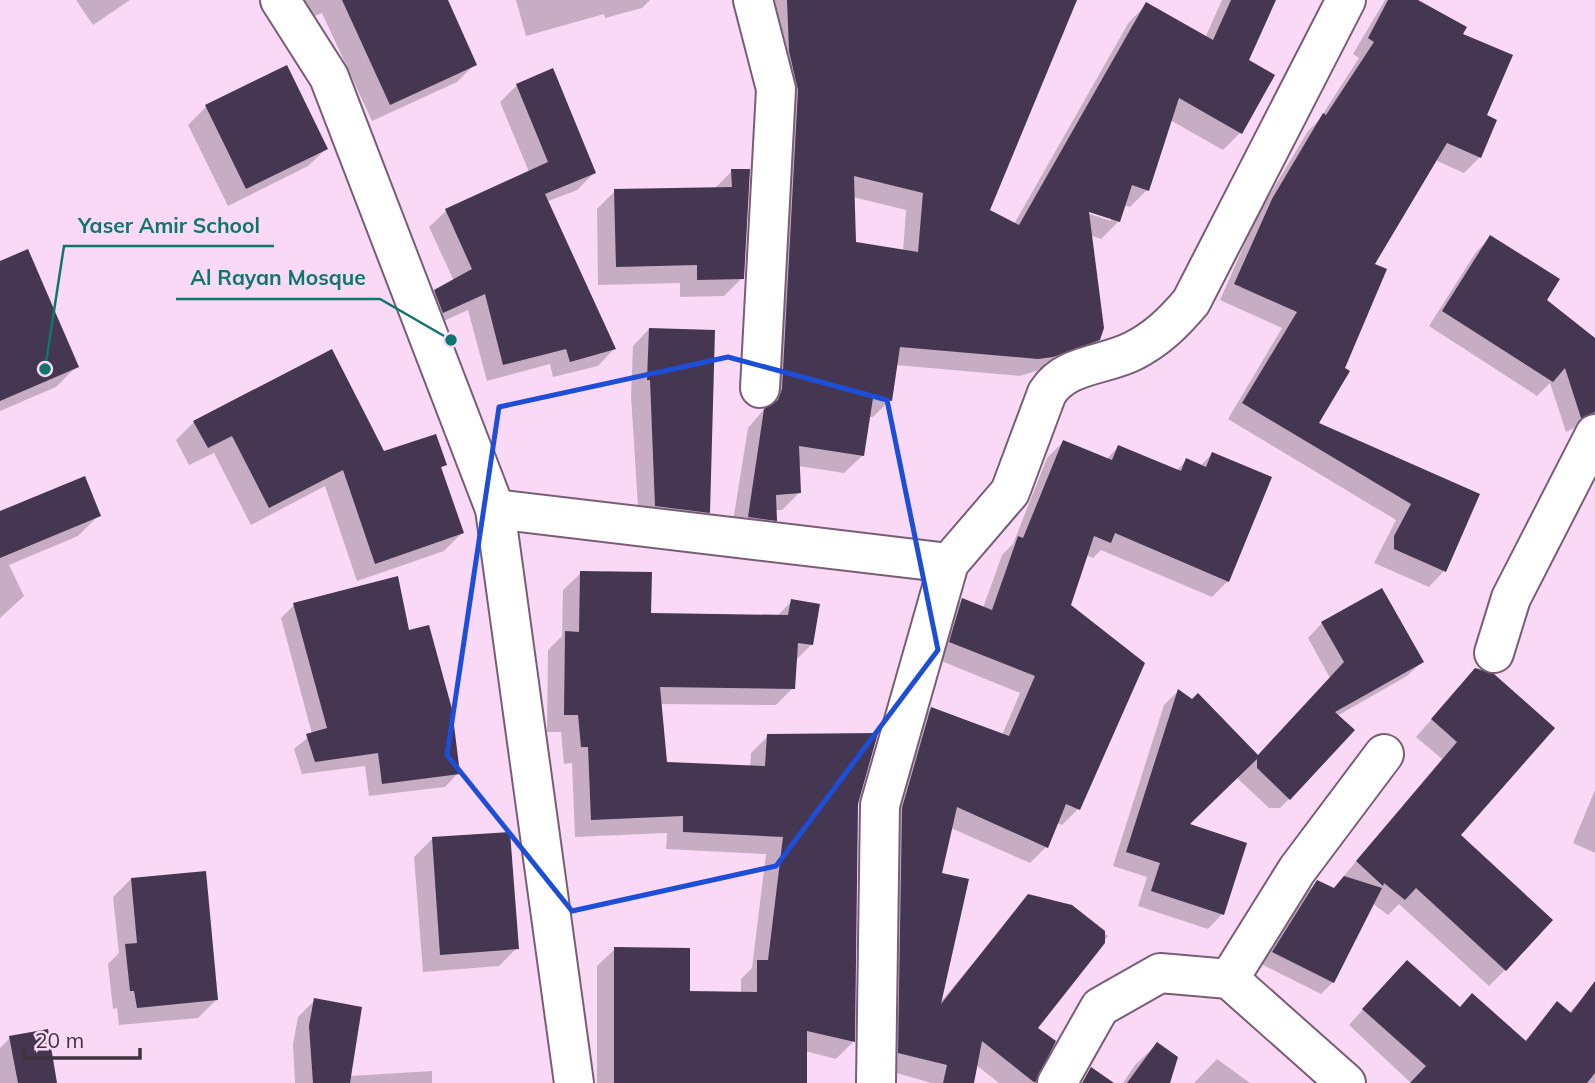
<svg xmlns="http://www.w3.org/2000/svg" width="1595" height="1083" font-family="Mulish,sans-serif">
	<style>
		.shadow { fill: #0003; fill-rule: evenodd }
		.building { fill: #453651; fill-rule: evenodd }
		.lines { fill: none; stroke-linecap: round; stroke-linejoin: round }
		.minor-casing { stroke: #785d75; stroke-width: 42 }
		.secondary-casing { stroke: #785d75; stroke-width: 42 }
		.minor { stroke: #fff; stroke-width: 38 }
		.secondary { stroke: #fff; stroke-width: 38 }
		.marked { fill: none; stroke: #1d4ed8; stroke-width: 5; stroke-linejoin: round }
		.leader { fill: none; stroke: #0f766e; stroke-width: 2.5 }
		.callout-dot { fill: #0f766e; stroke: #f9d9f5; stroke-width: 2.5 }
		.callout-label { font-size: 21px; text-anchor: middle; font-weight: bold; fill: #0f766e; stroke: #f9d9f5; stroke-width: 7; stroke-linejoin: round; paint-order: stroke }
	</style>
	<rect width="100%" height="100%" fill="#f9d9f5"/>
	<g class="shadow">
		<path d="M76 0H130L93 25Z"/>
		<path d="M304 0H446L475 64 457 82 372 121 322 13 312 17Z"/>
		<path d="M516 0H650L642 8 605 18 604 14 526 36Z"/>
		<path d="M761 0H1075L988 211 1014 224 1129 22 1147 4 1205 38 1222 0H1274L1247 61 1240 133 1223 150 1170 120 1147 190 1130 207 1124 205 1119 221 1101 239 1090 235 1099 339 1081 357 1020 376 896 365 890 400 873 417H868L862 456 844 473 798 466 799 493 782 510H775L776 520 758 537 731 534 748 428 765 408 781 108ZM853 197 906 210 903 252 854 244ZM1081 207 1111 217V221L1080 211Z"/>
		<path d="M1385 0H1415L1461 35 1485 116 1480 157 1464 173 1435 160 1373 265 1316 424 1477 495 1444 571 1429 587 1374 563 1396 520 1228 419 1282 328 1220 300 1257 216 1308 131 1319 120 1359 58 1353 54Z"/>
		<path d="M517 85 594 173 577 190 546 202 614 349 598 366 553 377 550 364 487 381 468 310 426 329 419 309 435 292 454 281 429 227 446 211 529 172 500 102Z"/>
		<path d="M206 107 326 149 308 166 228 206 188 125Z"/>
		<path d="M732 171 742 278 724 296 680 297V283L598 285 597 209 615 191 714 189Z"/>
		<path d="M1491 237 1544 301 1595 340V434L1578 426 1566 432 1550 383 1537 396 1429 326 1476 252Z"/>
		<path d="M0 263 77 366 56 387 0 411Z"/>
		<path d="M649 329 708 512 692 529 639 522 631 396 633 346Z"/>
		<path d="M194 422 445 464 440 469 462 533 444 551 357 581 325 486 251 525 214 453 189 465 176 440Z"/>
		<path d="M1063 442 1106 460 1118 447 1176 471 1187 460 1200 466 1212 454 1228 581 1212 597 1101 550 1093 558 1086 555 1069 606 1078 809 1062 825 1057 823 1046 847 1030 863 951 828 940 874 939 1004 1029 896 1071 907 1108 936 1035 1029 1053 1042 1033 1083H999L975 1064 972 1083H931L883 1069 886 826 915 725 931 709 1002 735 1020 693 934 658 946 616 962 600 983 608 1002 555 1013 544 1047 458Z"/>
		<path d="M0 513 99 515 78 536 9 565 24 596 0 618Z"/>
		<path d="M581 573 649 615 776 617 792 601 812 644 795 661 793 688 776 705 660 704 665 764 750 767 751 753 768 736 856 804 853 1042 836 1059 805 1051V1083H597V966L615 949 689 992 741 993V979L752 968 766 854 666 849 667 833 575 837 572 763 564 764 561 732H547L548 650 562 636 563 590Z"/>
		<path d="M294 605 408 632 458 773 445 787 369 796 365 766 302 774 294 749 312 734 281 618Z"/>
		<path d="M1322 623 1422 662 1407 676 1337 716 1295 793 1280 808H1269L1236 777 1187 825 1222 914 1208 929 1138 906 1147 877 1113 866 1164 705 1178 691 1258 757 1330 678 1308 638Z"/>
		<path d="M1477 668 1493 676 1458 835 1505 970 1489 986 1399 904 1388 915 1372 903 1333 982 1321 994 1261 964 1305 894 1318 882 1333 889 1442 759 1416 737Z"/>
		<path d="M1595 790V853L1573 843Z"/>
		<path d="M432 839 517 948 499 966 423 972 414 857Z"/>
		<path d="M131 879 216 1000 198 1018 119 1025 117 1008 113 1009 108 964 119 953 113 897Z"/>
		<path d="M1392 977 1524 1042 1557 1004 1569 1013 1588 993 1595 999V1083H1411L1349 1025Z"/>
		<path d="M315 1000 350 1076 432 1071V1083H295L293 1044 298 1017Z"/>
		<path d="M10 1038 55 1083H0V1048Z"/>
		<path d="M1157 1044 1168 1083H1123L1135 1065Z"/>
		<path d="M1217 1059 1250 1083H1194Z"/>
	</g>
	<g class="building">
		<path d="M342 0H448L477 65 390 105Z"/>
		<path d="M787 0H1077L990 210 1019 225 1146 2 1213 40 1231 0H1276L1249 60 1275 75 1242 134 1179 98 1149 191 1132 185 1120 222 1089 212 1104 328 1100 340 1053 357 1038 359 900 347 892 401 873 398 864 456 799 446 801 493 776 495 777 521 748 517 764 409 778 400 782 389 798 90 789 51ZM854 176 923 193 918 252 856 242Z"/>
		<path d="M1388 0H1418L1467 27 1463 34 1513 55 1487 115 1497 120 1481 158 1447 143 1375 264 1387 269 1345 368 1350 371 1319 423 1480 494 1446 572 1394 549V536L1411 504 1242 403 1297 312 1234 284 1272 199 1323 113 1326 115 1374 42 1368 38Z"/>
		<path d="M287 65 328 149 246 189 205 105Z"/>
		<path d="M553 68 596 173 545 194 616 349 570 362 566 349 503 365 485 294 443 313 434 290 472 269 445 209 548 162 516 84Z"/>
		<path d="M731 169H750L744 279 697 280V265L616 267 614 189 732 187Z"/>
		<path d="M1490 235 1560 279 1547 300 1595 338V412L1581 418 1565 368 1553 382 1442 311Z"/>
		<path d="M28 249 79 367 0 401V261Z"/>
		<path d="M649 328 715 330 710 513 655 506 650 380H647Z"/>
		<path d="M332 349 384 451 436 434 447 465 441 467 464 533 375 564 343 470 269 508 232 436 208 448 193 421Z"/>
		<path d="M1063 440 1112 460 1118 445 1181 471 1186 458 1206 467 1212 452 1272 477 1229 582 1115 533 1111 543 1094 536 1071 605 1145 663 1080 810 1066 804 1048 848 957 807 942 873 969 879 941 1004 1028 894 1072 905 1105 931V943L1038 1028 1056 1041 1035 1083 982 1041 974 1083H943L947 1065 898 1053 902 808 931 707 1009 736 1035 676 949 642 962 598 992 610 1018 536 1023 538Z"/>
		<path d="M85 476 101 516 0 558V511Z"/>
		<path d="M580 571 652 572 651 613 788 615 791 599 820 604 813 645 798 643 795 689 660 687 667 762 765 766 767 734 878 733 858 804 855 1042 807 1031V1083H614V947L690 948V991L757 992V960H768L783 837 683 832V816L591 820 588 747H581L578 715H564L565 631 579 632Z"/>
		<path d="M398 576 409 630 429 625 452 709 460 774 382 784 378 753 315 762 306 734 327 728 293 603Z"/>
		<path d="M1382 588 1424 662 1335 712 1355 730 1290 800 1257 768V759L1190 824 1247 843 1224 915 1151 891 1160 863 1126 852 1178 689 1192 699 1198 693 1258 755 1344 662 1321 622Z"/>
		<path d="M1475 668 1494 674 1555 728 1461 835 1553 920 1506 971 1416 888 1405 900 1384 883 1383 886 1356 861 1457 742 1431 719Z"/>
		<path d="M510 832 519 949 440 955 432 837Z"/>
		<path d="M206 871 218 1000 137 1008 134 991H130L125 944 137 943 131 878Z"/>
		<path d="M1344 876 1382 888 1334 983 1272 952 1317 880 1334 888Z"/>
		<path d="M1407 960 1460 1007 1472 993 1526 1041 1557 1001 1571 1013 1595 981V1073L1587 1083H1410L1426 1066 1362 1009Z"/>
		<path d="M314 998 362 1007 350 1083H313L309 1026Z"/>
		<path d="M48 1029 57 1083H18L9 1036Z"/>
		<path d="M1157 1042 1178 1057 1170 1083H1127Z"/>
		<path d="M1091 1067 1114 1083H1082Z"/>
	</g>
	<g class="lines">
		<g class="minor-casing">
			<g id="minor">
				<path d="M753 0 776 89 760 388"/>
				<path d="M495 509 949 563"/>
				<path d="M1494 653 1511 598 1595 434"/>
				<path d="M1229 979 1297 870 1384 754"/>
				<path d="M876 1083 880 805 949 563 1010 492 1047 393C1066 363 1104 366 1133 351 1157 339 1174 322 1191 302L1346 0"/>
				<path d="M1057 1083 1100 1007 1160 973 1229 979 1346 1083"/>
			</g>
		</g>
		<g class="secondary-casing">
			<path id="secondary" d="M280 0 329 77 495 509 574 1083"/>
		</g>
		<use href="#minor" class="minor"/>
		<use href="#secondary" class="secondary"/>
	</g>
	<path class="marked" d="M728 357 887 400 938 650 776 866 572 911 447 755 499 407Z"/>
	<path class="leader" d="M45 369L64 246H274M451 340L380 299H176"/>
	<g class="callout-dot">
		<circle cx="45" cy="369" r="7"/>
		<circle cx="451" cy="340" r="7"/>
	</g>
	<g class="callout-label">
		<text x="169" y="233">Yaser Amir School</text>
		<text x="278" y="285">Al Rayan Mosque</text>
	</g>
	<path d="M24 1048v10h116v-10" fill="none" stroke="#3f333e" stroke-width="3.5"/>
	<text x="35" y="1048" font-size="21" fill="#3f333e" stroke="#f9d9f5" stroke-width="5" paint-order="stroke">20 m</text>
</svg>
